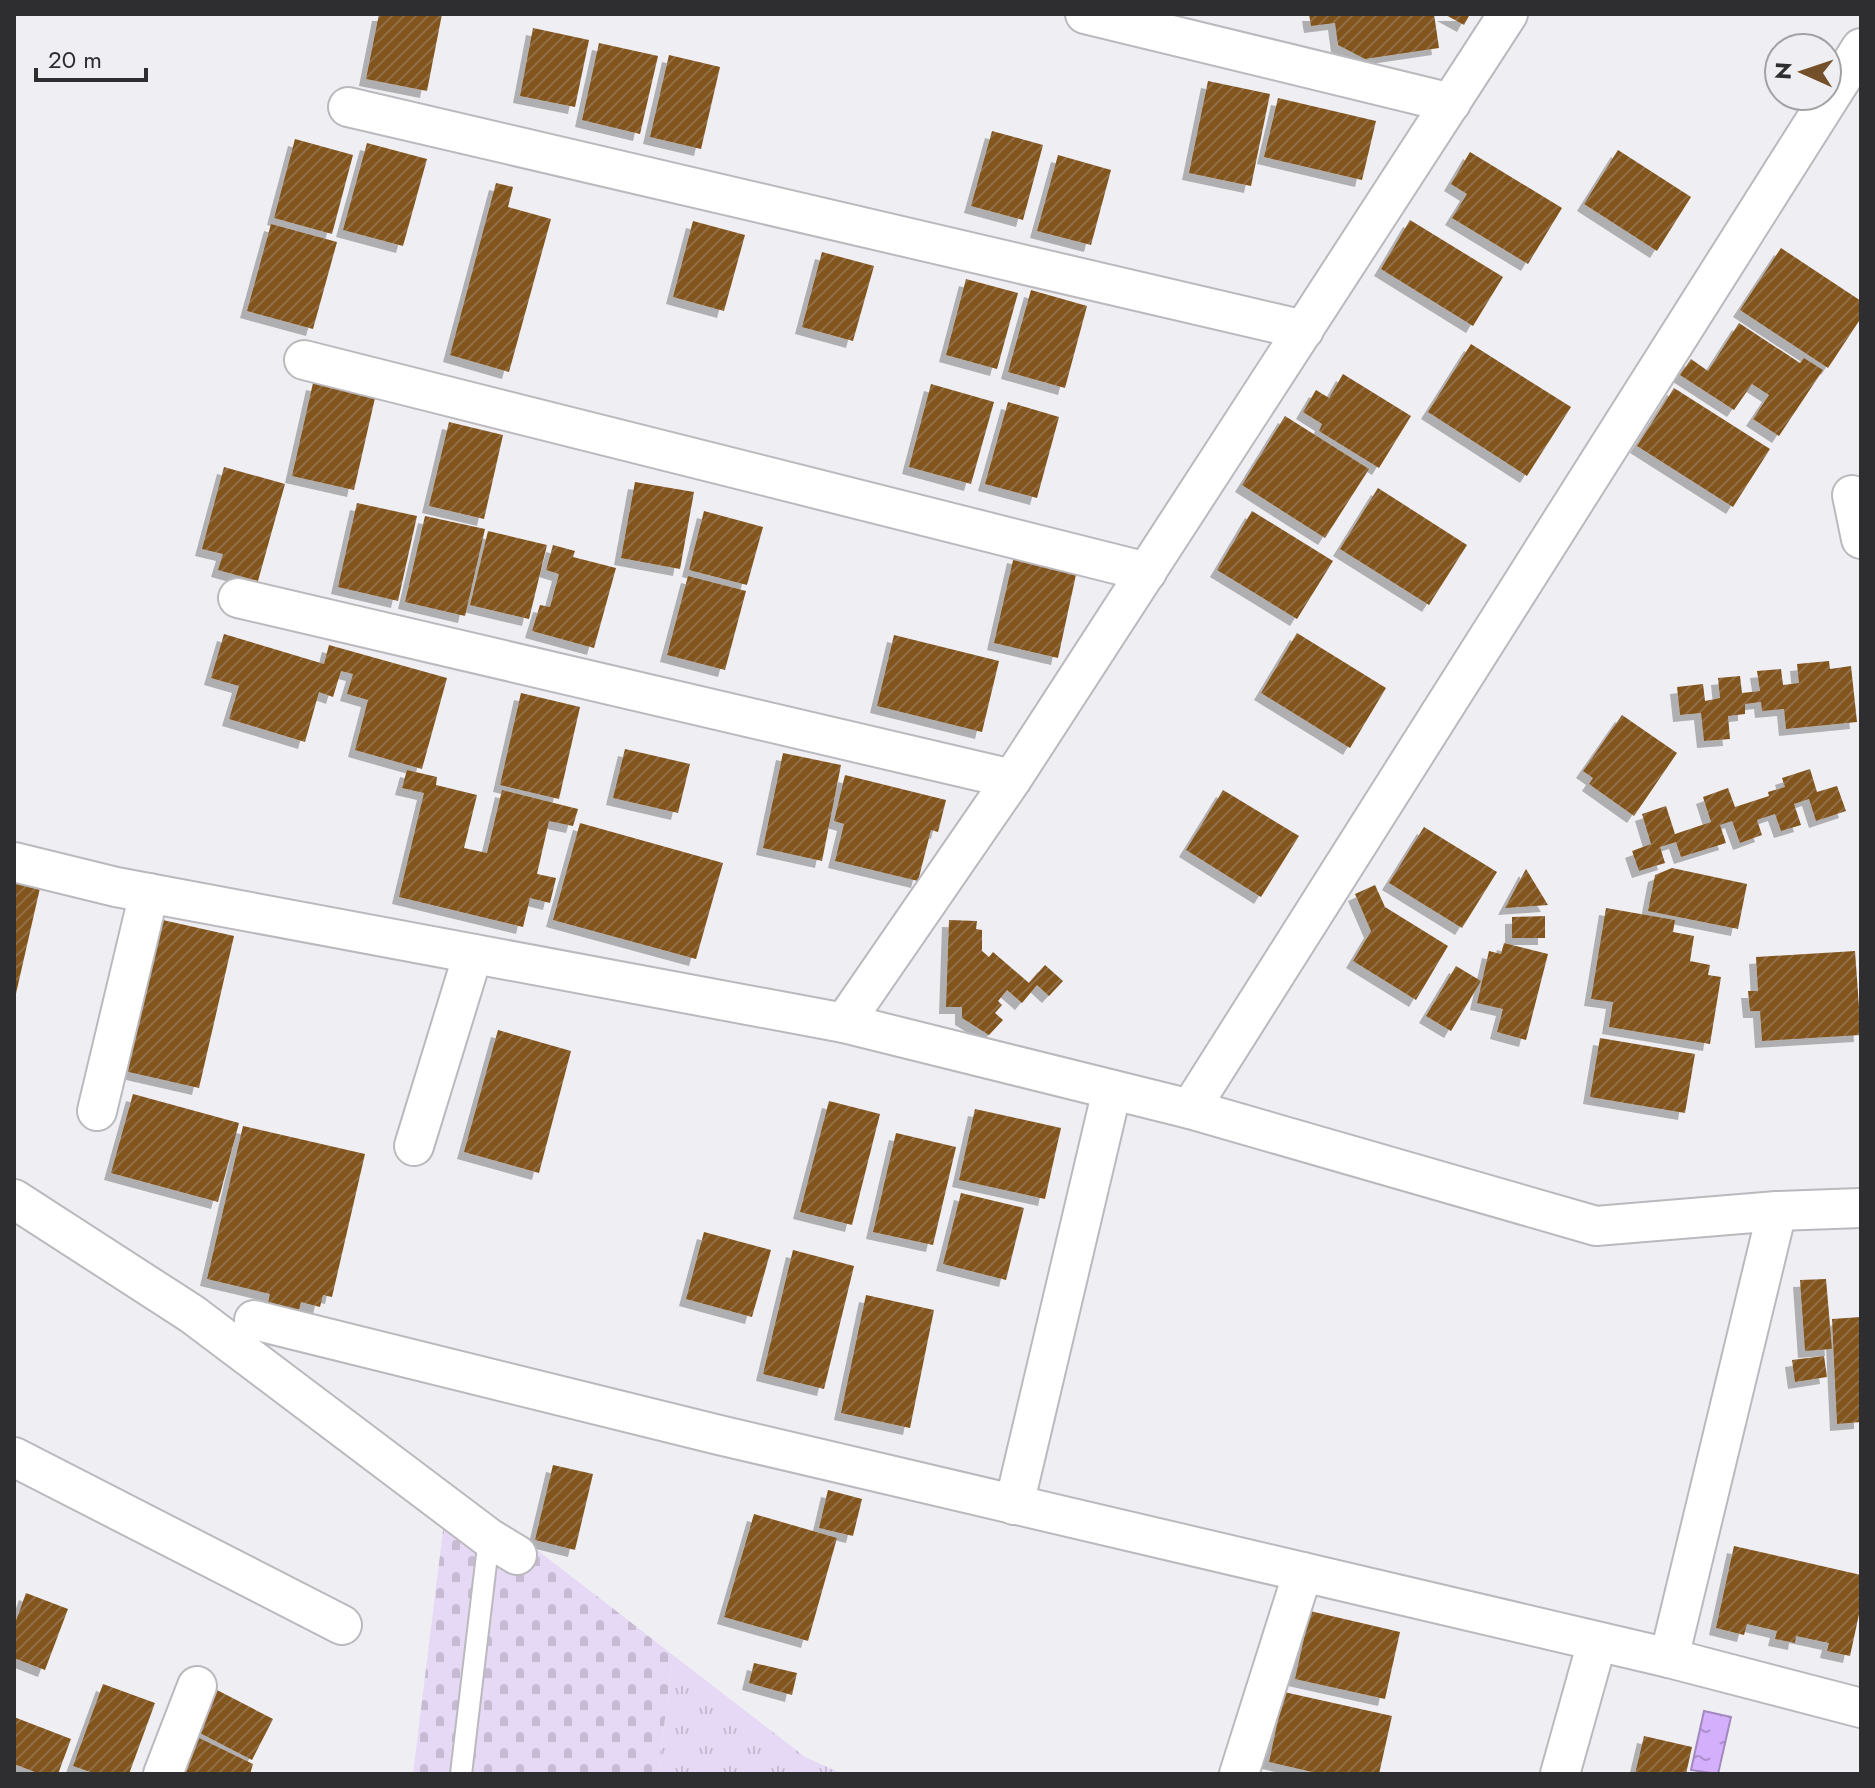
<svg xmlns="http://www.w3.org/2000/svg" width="1875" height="1788" font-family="Jost,sans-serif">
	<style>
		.grass { fill: url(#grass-tufts) }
		.cemetery { fill: url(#cemetery-stones) }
		.water { fill: url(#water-ripples); stroke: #a288be; stroke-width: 2 }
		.building { fill: url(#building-hatch); filter: url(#shadow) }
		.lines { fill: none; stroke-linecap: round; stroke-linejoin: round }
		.service-casing { stroke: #bbb9bd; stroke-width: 24 }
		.minor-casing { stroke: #bbb9bd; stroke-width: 42 }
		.service { stroke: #fff; stroke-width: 20 }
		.minor { stroke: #fff; stroke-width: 38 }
	</style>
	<defs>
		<pattern id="grass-tufts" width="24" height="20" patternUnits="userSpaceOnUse" patternTransform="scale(2)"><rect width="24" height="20" fill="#e6d9f6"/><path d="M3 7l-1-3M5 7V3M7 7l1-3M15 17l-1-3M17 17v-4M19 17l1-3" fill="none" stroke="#c6bbd3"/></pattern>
		<pattern id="cemetery-stones" width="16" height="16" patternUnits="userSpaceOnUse" patternTransform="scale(2)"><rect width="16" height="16" fill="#e6d9f6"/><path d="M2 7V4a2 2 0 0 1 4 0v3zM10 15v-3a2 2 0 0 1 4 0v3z" fill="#c6bbd3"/></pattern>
		<pattern id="water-ripples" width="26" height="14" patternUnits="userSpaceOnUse" patternTransform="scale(2)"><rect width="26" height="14" fill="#d3affc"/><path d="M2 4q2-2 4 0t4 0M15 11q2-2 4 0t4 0" fill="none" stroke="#ac8fcc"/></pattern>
		<pattern id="building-hatch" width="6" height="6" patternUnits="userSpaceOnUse" patternTransform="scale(2)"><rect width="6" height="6" fill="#81541f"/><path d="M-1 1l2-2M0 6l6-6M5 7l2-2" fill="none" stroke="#916f48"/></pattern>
		<filter id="shadow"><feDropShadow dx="-7" dy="7" stdDeviation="0" flood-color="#0004"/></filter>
	</defs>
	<rect width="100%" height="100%" fill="#efeef2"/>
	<path class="grass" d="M673 1655 805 1757 843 1774H658Z"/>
	<path class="cemetery" d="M449 1482 673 1655 658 1774H413Z"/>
	<path class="water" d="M1704 1711 1731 1717 1718 1774 1691 1770Z"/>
	<g class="building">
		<path d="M379 14H442L427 91 366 79Z"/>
		<path d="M1309 14H1434L1439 48 1365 59 1338 45 1335 23 1311 26Z"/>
		<path d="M1444 14H1470L1464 25Z"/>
		<path d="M533 28 589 40 575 107 520 96Z"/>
		<path d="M599 43 658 56 640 134 582 120Z"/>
		<path d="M669 55 720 67 701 149 650 137Z"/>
		<path d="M1208 81 1270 94 1251 186 1189 173Z"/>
		<path d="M1278 98 1376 121 1362 180 1264 157Z"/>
		<path d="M992 131 1043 145 1023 220 971 206Z"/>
		<path d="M295 139 353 155 332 234 274 218Z"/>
		<path d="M367 143 427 159 403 246 343 230Z"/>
		<path d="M1618 150 1691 197 1657 251 1584 204Z"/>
		<path d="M1470 152 1562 208 1528 264 1452 218 1467 194 1451 184Z"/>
		<path d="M1058 155 1111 170 1091 245 1037 231Z"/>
		<path d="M496 183 513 187 508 207 551 219 509 372 450 355Z"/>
		<path d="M1410 220 1503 277 1473 326 1381 269Z"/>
		<path d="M693 221 745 235 724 311 673 297Z"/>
		<path d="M271 224 337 242 313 329 247 311Z"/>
		<path d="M1781 248 1861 301V318L1828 368 1740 310Z"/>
		<path d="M822 252 874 266 853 341 802 327Z"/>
		<path d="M966 279 1018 293 997 369 946 355Z"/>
		<path d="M1031 290 1087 306 1065 388 1008 372Z"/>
		<path d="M1739 323 1800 363 1804 358 1823 370 1779 436 1753 419 1769 395 1752 384 1734 410 1680 375 1691 359 1708 371Z"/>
		<path d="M1471 344 1571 407 1527 476 1428 412Z"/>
		<path d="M1343 374 1411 416 1379 468 1319 431 1322 424 1303 412 1316 390 1329 398Z"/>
		<path d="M313 383 375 398 354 490 292 476Z"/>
		<path d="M931 384 994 402 971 484 909 467Z"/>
		<path d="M1674 388 1770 449 1733 507 1637 446Z"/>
		<path d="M1008 402 1059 417 1037 498 985 484Z"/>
		<path d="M1285 416 1369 469 1325 538 1242 485Z"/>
		<path d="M449 422 503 435 484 519 429 506Z"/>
		<path d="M224 467 285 484 258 581 218 570 223 554 202 549Z"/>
		<path d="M635 482 694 492 680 569 621 558Z"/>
		<path d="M1378 488 1467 545 1429 605 1340 549Z"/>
		<path d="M357 503 417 516 398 601 338 587Z"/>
		<path d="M704 511 763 527 747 585 689 570Z"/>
		<path d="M1252 511 1333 561 1297 619 1217 570Z"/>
		<path d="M425 516 485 529 465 616 405 602Z"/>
		<path d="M488 531 547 545 529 619 470 605Z"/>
		<path d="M553 545 575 551 573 557 616 568 594 648 532 631 540 605 550 607 559 574 546 570Z"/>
		<path d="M1014 556 1077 570 1058 658 994 643Z"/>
		<path d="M688 576 746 591 725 670 667 655Z"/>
		<path d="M1297 633 1386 688 1350 748 1261 693Z"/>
		<path d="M224 634 324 664 329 645 447 678 422 769 355 750 368 700 347 694 353 674 341 671 333 697 319 692 305 742 229 719 239 686 211 678Z"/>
		<path d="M894 635 999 661 982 732 877 706Z"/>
		<path d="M1829 661 1830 669 1851 666 1857 722 1786 729 1784 709 1762 711 1761 702 1745 704V714L1728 716 1730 739 1704 741 1701 713 1680 715 1677 687 1703 684 1705 701 1720 698 1718 678 1740 676 1742 693 1760 691 1757 671 1781 669 1783 685 1799 683 1797 664Z"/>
		<path d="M521 693 580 707 559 799 500 785Z"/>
		<path d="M1622 715 1677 753 1634 816 1589 784 1593 778 1583 771Z"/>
		<path d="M625 749 690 764 678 813 613 798Z"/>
		<path d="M783 753 841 765 822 861 763 848Z"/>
		<path d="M1810 769 1817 792 1837 786 1846 811 1816 821 1809 799 1794 804 1801 825 1781 831 1775 814 1757 820 1762 835 1740 843 1732 821 1720 825 1726 843 1681 857 1676 842 1660 847 1665 863 1639 871 1632 851 1651 844 1642 814 1666 806 1675 834 1711 822 1703 797 1728 788 1735 807 1769 796 1768 792 1785 787 1782 778Z"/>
		<path d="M407 770 437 777 436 785 477 795 464 848 487 853 502 790 578 809 573 826 549 821 537 874 556 878 550 903 530 898 523 927 399 897 424 793 402 788Z"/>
		<path d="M845 775 946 800 938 832 931 830 918 881 835 861 844 824 834 821Z"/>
		<path d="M1223 790 1299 836 1261 897 1186 850Z"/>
		<path d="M580 823 723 863 696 959 553 920Z"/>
		<path d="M1424 827 1497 872 1462 928 1389 883Z"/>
		<path d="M1672 868 1747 884 1738 929 1648 911 1655 875Z"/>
		<path d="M1526 869 1548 905 1505 908Z"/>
		<path d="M14 882 40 888 15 998H14Z"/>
		<path d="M1375 885 1385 907 1448 946 1416 1000 1353 961 1371 931 1355 894Z"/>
		<path d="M1606 908 1675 920 1673 932 1694 936 1690 961 1710 965 1708 975 1721 977 1710 1044 1609 1027 1613 1002 1591 999Z"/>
		<path d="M1545 916V938H1512V917Z"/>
		<path d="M154 918 234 936 199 1088 120 1070Z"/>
		<path d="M949 920 977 921 976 929 982 930V951L989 957 993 952 1029 983 1045 965 1063 981 1049 996 1037 985 1022 1003 1007 990 998 1001 1002 1005 995 1013 1003 1020 989 1035 962 1018V1007H946Z"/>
		<path d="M1504 943 1548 954 1526 1040 1497 1032 1503 1009 1477 1003 1489 951 1501 954Z"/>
		<path d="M1855 951 1861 1035 1762 1041 1760 1011H1750L1748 991H1758L1756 957Z"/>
		<path d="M1456 966 1481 981 1451 1031 1426 1016Z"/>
		<path d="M498 1030 571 1051 539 1173 464 1152Z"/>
		<path d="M1600 1038 1695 1054 1685 1113 1590 1097Z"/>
		<path d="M133 1094 239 1123 218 1202 111 1173Z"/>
		<path d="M829 1101 880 1114 852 1225 800 1212Z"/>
		<path d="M975 1109 1061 1128 1045 1199 959 1180Z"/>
		<path d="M243 1126 365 1154 332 1297 323 1295 320 1307 301 1302 297 1319 266 1312 270 1294 207 1279Z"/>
		<path d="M896 1133 956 1147 933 1245 873 1232Z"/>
		<path d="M961 1193 1024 1208 1006 1280 943 1264Z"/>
		<path d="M704 1232 771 1250 752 1317 686 1299Z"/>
		<path d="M793 1250 854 1266 824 1389 763 1374Z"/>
		<path d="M1826 1279 1832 1349 1805 1351 1800 1280Z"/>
		<path d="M866 1295 934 1310 910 1428 841 1413Z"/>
		<path d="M1861 1317V1422L1837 1424 1832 1319Z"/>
		<path d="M1824 1356 1827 1377 1795 1382 1792 1360Z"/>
		<path d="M553 1465 593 1474 575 1550 535 1540Z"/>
		<path d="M828 1490 862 1499 853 1536 819 1528Z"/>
		<path d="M754 1514 837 1538 808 1641 724 1617Z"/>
		<path d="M1734 1546 1861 1575V1605L1850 1656 1827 1651 1829 1643 1796 1636 1795 1643 1775 1639 1777 1631 1747 1624 1744 1635 1716 1628Z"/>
		<path d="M26 1593 68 1609 45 1670 14 1658V1626Z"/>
		<path d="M1310 1611 1400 1632 1385 1699 1295 1679Z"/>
		<path d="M754 1663 797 1673 792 1695 749 1683Z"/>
		<path d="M103 1684 155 1703 129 1774H96L73 1766Z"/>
		<path d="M217 1690 273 1719 252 1760 196 1731Z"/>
		<path d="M1284 1692 1392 1716 1379 1774H1321L1269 1762Z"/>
		<path d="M14 1717 71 1739 58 1774H40L14 1764Z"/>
		<path d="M193 1735 253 1764 250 1774H179Z"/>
		<path d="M1644 1736 1692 1747 1686 1774H1635Z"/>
	</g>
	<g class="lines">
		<g class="service-casing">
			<path id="service" d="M461 1774 489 1538"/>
		</g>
		<g class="minor-casing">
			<g id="minor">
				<path d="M1085 14 1451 103"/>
				<path d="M348 107 1304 330"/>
				<path d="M304 360 1147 572"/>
				<path d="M1852 495 1861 539"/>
				<path d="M238 598 1012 779"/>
				<path d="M14 862 116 887 844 1023 1190 1109 1596 1226 1777 1211 1861 1208"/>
				<path d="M844 1023 1012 779 1508 14"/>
				<path d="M1190 1109 1861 48"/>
				<path d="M97 1111 149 893"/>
				<path d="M414 1146 473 954"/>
				<path d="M14 1199 192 1314 489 1538 517 1555"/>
				<path d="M254 1320 719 1435 1669 1658 1861 1708"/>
				<path d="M14 1457 342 1625"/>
				<path d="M1014 1505 1112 1090"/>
				<path d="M1669 1658 1777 1211"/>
				<path d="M163 1774 197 1686"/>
				<path d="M1239 1774 1303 1572"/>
				<path d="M1560 1774 1597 1642"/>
			</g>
		</g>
		<use href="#service" class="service"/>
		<use href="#minor" class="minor"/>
	</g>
	<rect width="1875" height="1788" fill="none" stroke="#2e2d2f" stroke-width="32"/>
	<g transform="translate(1803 72) rotate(273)"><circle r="38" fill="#efeef2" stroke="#a2a1a4" stroke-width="2"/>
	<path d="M0-6L14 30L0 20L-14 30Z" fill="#735029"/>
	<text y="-12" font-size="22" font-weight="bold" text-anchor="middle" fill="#2e2d2f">N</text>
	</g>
	<path d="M36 68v12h110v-12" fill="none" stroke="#2e2d2f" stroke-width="4"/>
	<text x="48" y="68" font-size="24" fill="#2e2d2f" stroke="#efeef2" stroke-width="6" paint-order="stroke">20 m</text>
</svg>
